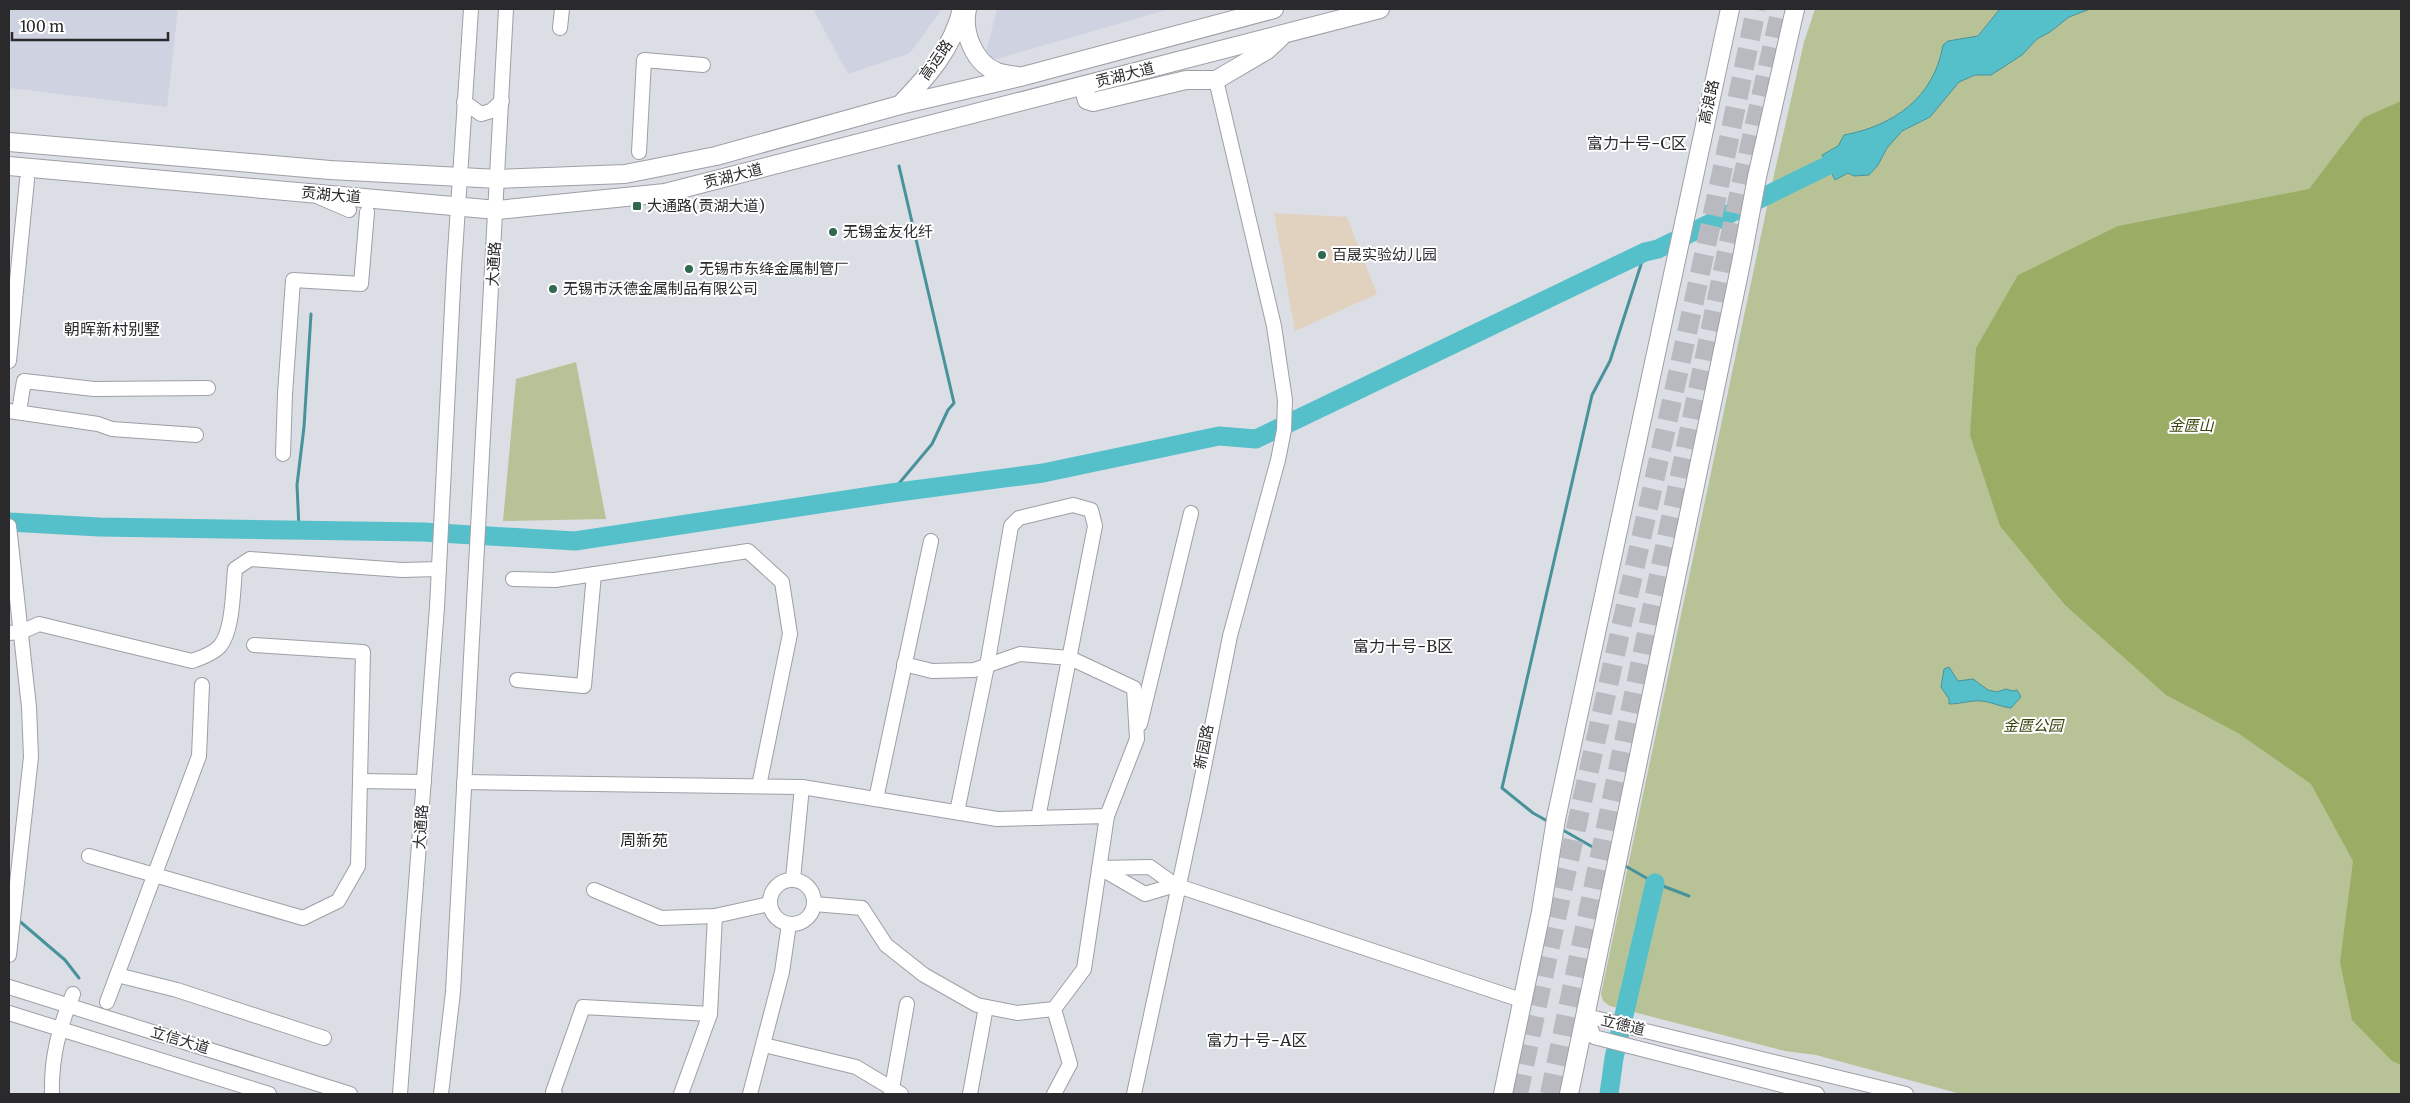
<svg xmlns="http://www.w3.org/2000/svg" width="2410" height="1103" font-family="Merriweather,'Noto Sans SC',serif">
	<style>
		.built { fill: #cfd2e1 }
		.education { fill: #e1d2bf }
		.green { fill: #b7c397 }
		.forest { fill: #9bad65 }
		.water { fill: #55c0ca; stroke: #48939b }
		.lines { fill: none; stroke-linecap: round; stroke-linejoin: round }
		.stream { stroke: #48939b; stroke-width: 3 }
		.river { stroke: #55c0ca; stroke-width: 19 }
		.highway-tunnel { stroke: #b8bac0; stroke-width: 20; stroke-dasharray: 20 10; stroke-linecap: butt }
		.minor-casing { stroke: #9e9fa6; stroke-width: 16 }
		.major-casing { stroke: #9e9fa6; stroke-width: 20 }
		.minor { stroke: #fff; stroke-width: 14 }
		.major { stroke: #fff; stroke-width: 18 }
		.minor-bridge-casing { stroke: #9e9fa6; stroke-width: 16; stroke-linecap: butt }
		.minor-bridge { stroke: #fff; stroke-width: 14 }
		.poi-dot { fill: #316850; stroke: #fff; stroke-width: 2 }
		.labels { text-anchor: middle; stroke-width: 4; stroke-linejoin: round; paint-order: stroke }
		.street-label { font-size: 15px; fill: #2a2a2d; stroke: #fff }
		.poi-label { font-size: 15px; fill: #2a2a2d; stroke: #fff; text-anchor: start }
		.park-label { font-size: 15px; font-style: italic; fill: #38430b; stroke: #fff }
		.neighbourhood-label { font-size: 16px; fill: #2a2a2d; stroke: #fff }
	</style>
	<rect width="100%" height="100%" fill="#dcdee5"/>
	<g class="built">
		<path d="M9 9H178L167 107 9 88Z"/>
		<path d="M813 9H942L910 53 848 74Z"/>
		<path d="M997 9H1169L983 63Z"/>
	</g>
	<path class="education" d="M1274 213 1347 217 1377 294 1295 331Z"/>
	<g class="green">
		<path d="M1815 9H2401V1094H1961L1816 1055 1785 1051 1610 1006 1603 1001 1601 994 1771 188 1804 42Z"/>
		<path d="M576 362 606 519 503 521 516 379Z"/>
	</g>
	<path class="forest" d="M2401 101V1065L2392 1061 2352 1020 2340 962 2353 861 2311 784 2238 733 2166 695 2065 605 2000 526 1970 435 1976 348 2018 275 2118 226 2309 189 2363 118Z"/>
	<g class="water">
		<path d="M2002 9H2090L2069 17 2050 32 2037 39 2022 55 1991 75H1975L1959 82 1930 117 1902 131 1887 148 1878 165 1869 175 1854 176 1848 173 1835 180 1822 155 1838 146 1844 135C1893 126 1934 98 1943 45L1948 41 1978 36 1999 10Z"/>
		<path d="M1949 667 1958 681 1973 679 1988 690 1997 692 2006 689 2013 691 2017 690 2021 697 2011 708C2001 707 1992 702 1982 701 1972 700 1960 704 1949 704V699L1941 687 1944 669Z"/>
	</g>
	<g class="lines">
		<g class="stream">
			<path d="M891 493 932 444 948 410 954 403 899 166"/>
			<path d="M299 529 297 485 304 427 311 314"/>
			<path d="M1549 822 1533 813 1502 788 1592 395 1610 361 1645 252"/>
			<path d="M1561 829 1612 858"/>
			<path d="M1622 864 1655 883 1689 896"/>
			<path d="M17 919 65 960 79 978"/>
		</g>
		<g class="river">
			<path d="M9 522 99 527 423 532 575 541 891 493 1043 473 1219 436 1256 439 1645 252 1658 249 1851 154"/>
			<path d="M1609 1094 1614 1058 1655 883"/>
		</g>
		<g class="highway-tunnel">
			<path d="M1518 1094C1595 732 1682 372 1756 9"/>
			<path d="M1550 1094 1740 190 1781 9"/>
		</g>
		<g class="minor-casing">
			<g id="minor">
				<path d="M560 28 562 9"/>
				<path d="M464 102 481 114 491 111 502 101"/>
				<path d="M639 152 644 60 703 65"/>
				<path d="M319 197 349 210"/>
				<path d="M9 361 27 180"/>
				<path d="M9 411 98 424 112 429 196 435"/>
				<path d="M19 411 24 381 94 389 208 388"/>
				<path d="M283 454 285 394 293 280 361 284 367 212"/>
				<path d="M9 526 29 707 31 757 9 955"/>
				<path d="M513 579 555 580 748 551 782 582 790 634 759 786"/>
				<path d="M9 633 21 632 39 624 192 661C201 658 214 653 220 646 233 631 233 589 235 569L250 559 402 570 439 569"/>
				<path d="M904 664 932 671 974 670 1020 654 1070 658 1134 688 1137 739 1107 816"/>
				<path d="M517 680 584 686 594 574"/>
				<path d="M1140 724 1191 513"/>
				<path d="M360 781 424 782"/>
				<path d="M464 782 802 787 793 879"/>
				<path d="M802 787 997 819 1107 816 1084 969 1054 1009 1017 1013 977 1005 924 975 886 945 862 908 814 904"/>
				<path d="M876 799 931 541"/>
				<path d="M957 812 987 666 1011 526 1019 518 1073 505 1091 510 1095 526 1038 818"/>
				<path d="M89 856 303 918 338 901 358 866 363 652 254 645"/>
				<path d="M1099 868 1150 867 1175 885 1521 1000"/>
				<path d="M1100 868 1145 894 1175 885"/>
				<circle cx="792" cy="902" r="22"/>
				<path d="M594 890 661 918 715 916 769 904"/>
				<path d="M117 975 177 990 324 1038"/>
				<path d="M9 987 350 1094"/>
				<path d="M107 1002 199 756 202 685"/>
				<path d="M1054 1009 1070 1064 1054 1094"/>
				<path d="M9 1013 269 1094"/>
				<path d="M1586 1016 1594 1037 1817 1094"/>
				<path d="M1586 1016 1616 1023"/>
				<path d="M1629 1027 1906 1094"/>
				<path d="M764 1045 856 1067 901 1094"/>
				<path d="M52 1094C51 1057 59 1028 73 994"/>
				<path d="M400 1094 437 607 454 268 471 9"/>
				<path d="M441 1094 453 992 506 9"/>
				<path d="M555 1094 553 1092 583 1007 710 1014"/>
				<path d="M681 1094 710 1014 715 916"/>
				<path d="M750 1094 782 972 789 924"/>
				<path d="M891 1094 907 1004"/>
				<path d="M970 1094 986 1007"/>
				<path d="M1134 1094 1199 792 1230 636 1278 460 1284 430 1285 400 1274 326 1216 80"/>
			</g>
		</g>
		<g class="major-casing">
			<g id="major">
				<path d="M967 9C962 32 974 63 997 72 1003 74 1011 75 1017 76"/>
				<path d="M1083 86 1087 100 1093 102 1186 80H1216L1267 50 1281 37"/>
				<path d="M900 105C927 77 953 48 962 9"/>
				<path d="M9 142 330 170 498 179 625 174 716 156 900 105 1020 77 1274 9"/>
				<path d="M9 166 497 210 665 193 1380 9"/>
				<path d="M1503 1094 1541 912 1556 819 1730 9"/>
				<path d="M1569 1094 1741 263 1757 177 1795 9"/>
			</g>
		</g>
		<use href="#minor" class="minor"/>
		<use href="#major" class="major"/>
		<g class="minor-bridge-casing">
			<path id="minor-bridge" d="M1616 1023 1629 1027"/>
		</g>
		<use href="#minor-bridge" class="minor-bridge"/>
	</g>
	<g class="poi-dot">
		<rect x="632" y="201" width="10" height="10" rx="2.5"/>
		<circle cx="833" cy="232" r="5"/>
		<circle cx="1322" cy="255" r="5"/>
		<circle cx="689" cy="269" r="5"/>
		<circle cx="553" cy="289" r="5"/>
	</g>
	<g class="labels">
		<g class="street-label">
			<text transform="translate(936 60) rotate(-55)" y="5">高运路</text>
			<text transform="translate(1125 75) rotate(-14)" y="5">贡湖大道</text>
			<text transform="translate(1709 102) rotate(-78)" y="5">高浪路</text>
			<text transform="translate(733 176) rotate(-14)" y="5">贡湖大道</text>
			<text transform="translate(331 195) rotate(5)" y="5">贡湖大道</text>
			<text transform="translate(494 264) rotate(-87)" y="5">大通路</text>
			<text transform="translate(1204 747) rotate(-79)" y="5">新园路</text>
			<text transform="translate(421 827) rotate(-86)" y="5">大通路</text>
			<text transform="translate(1623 1025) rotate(14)" y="5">立德道</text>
			<text transform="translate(180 1040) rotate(17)" y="5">立信大道</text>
		</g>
		<g class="poi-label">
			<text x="647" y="211">大通路(贡湖大道)</text>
			<text x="843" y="237">无锡金友化纤</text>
			<text x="1332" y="260">百晟实验幼儿园</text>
			<text x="699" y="274">无锡市东绛金属制管厂</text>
			<text x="563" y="294">无锡市沃德金属制品有限公司</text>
		</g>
		<g class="park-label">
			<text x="2191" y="431">金匮山</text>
			<text x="2033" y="731">金匮公园</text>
		</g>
		<g class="neighbourhood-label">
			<text x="1637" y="149">富力十号-C区</text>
			<text x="112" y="335">朝晖新村别墅</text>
			<text x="1403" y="652">富力十号-B区</text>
			<text x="644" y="846">周新苑</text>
			<text x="1257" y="1046">富力十号-A区</text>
		</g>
	</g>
	<rect width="2410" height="1103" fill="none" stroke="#2a2a2d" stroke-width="20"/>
	<path d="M12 32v8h156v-8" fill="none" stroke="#2a2a2d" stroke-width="2.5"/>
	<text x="20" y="32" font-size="15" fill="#2a2a2d" stroke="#ffffff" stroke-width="4" paint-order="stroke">100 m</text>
</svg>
